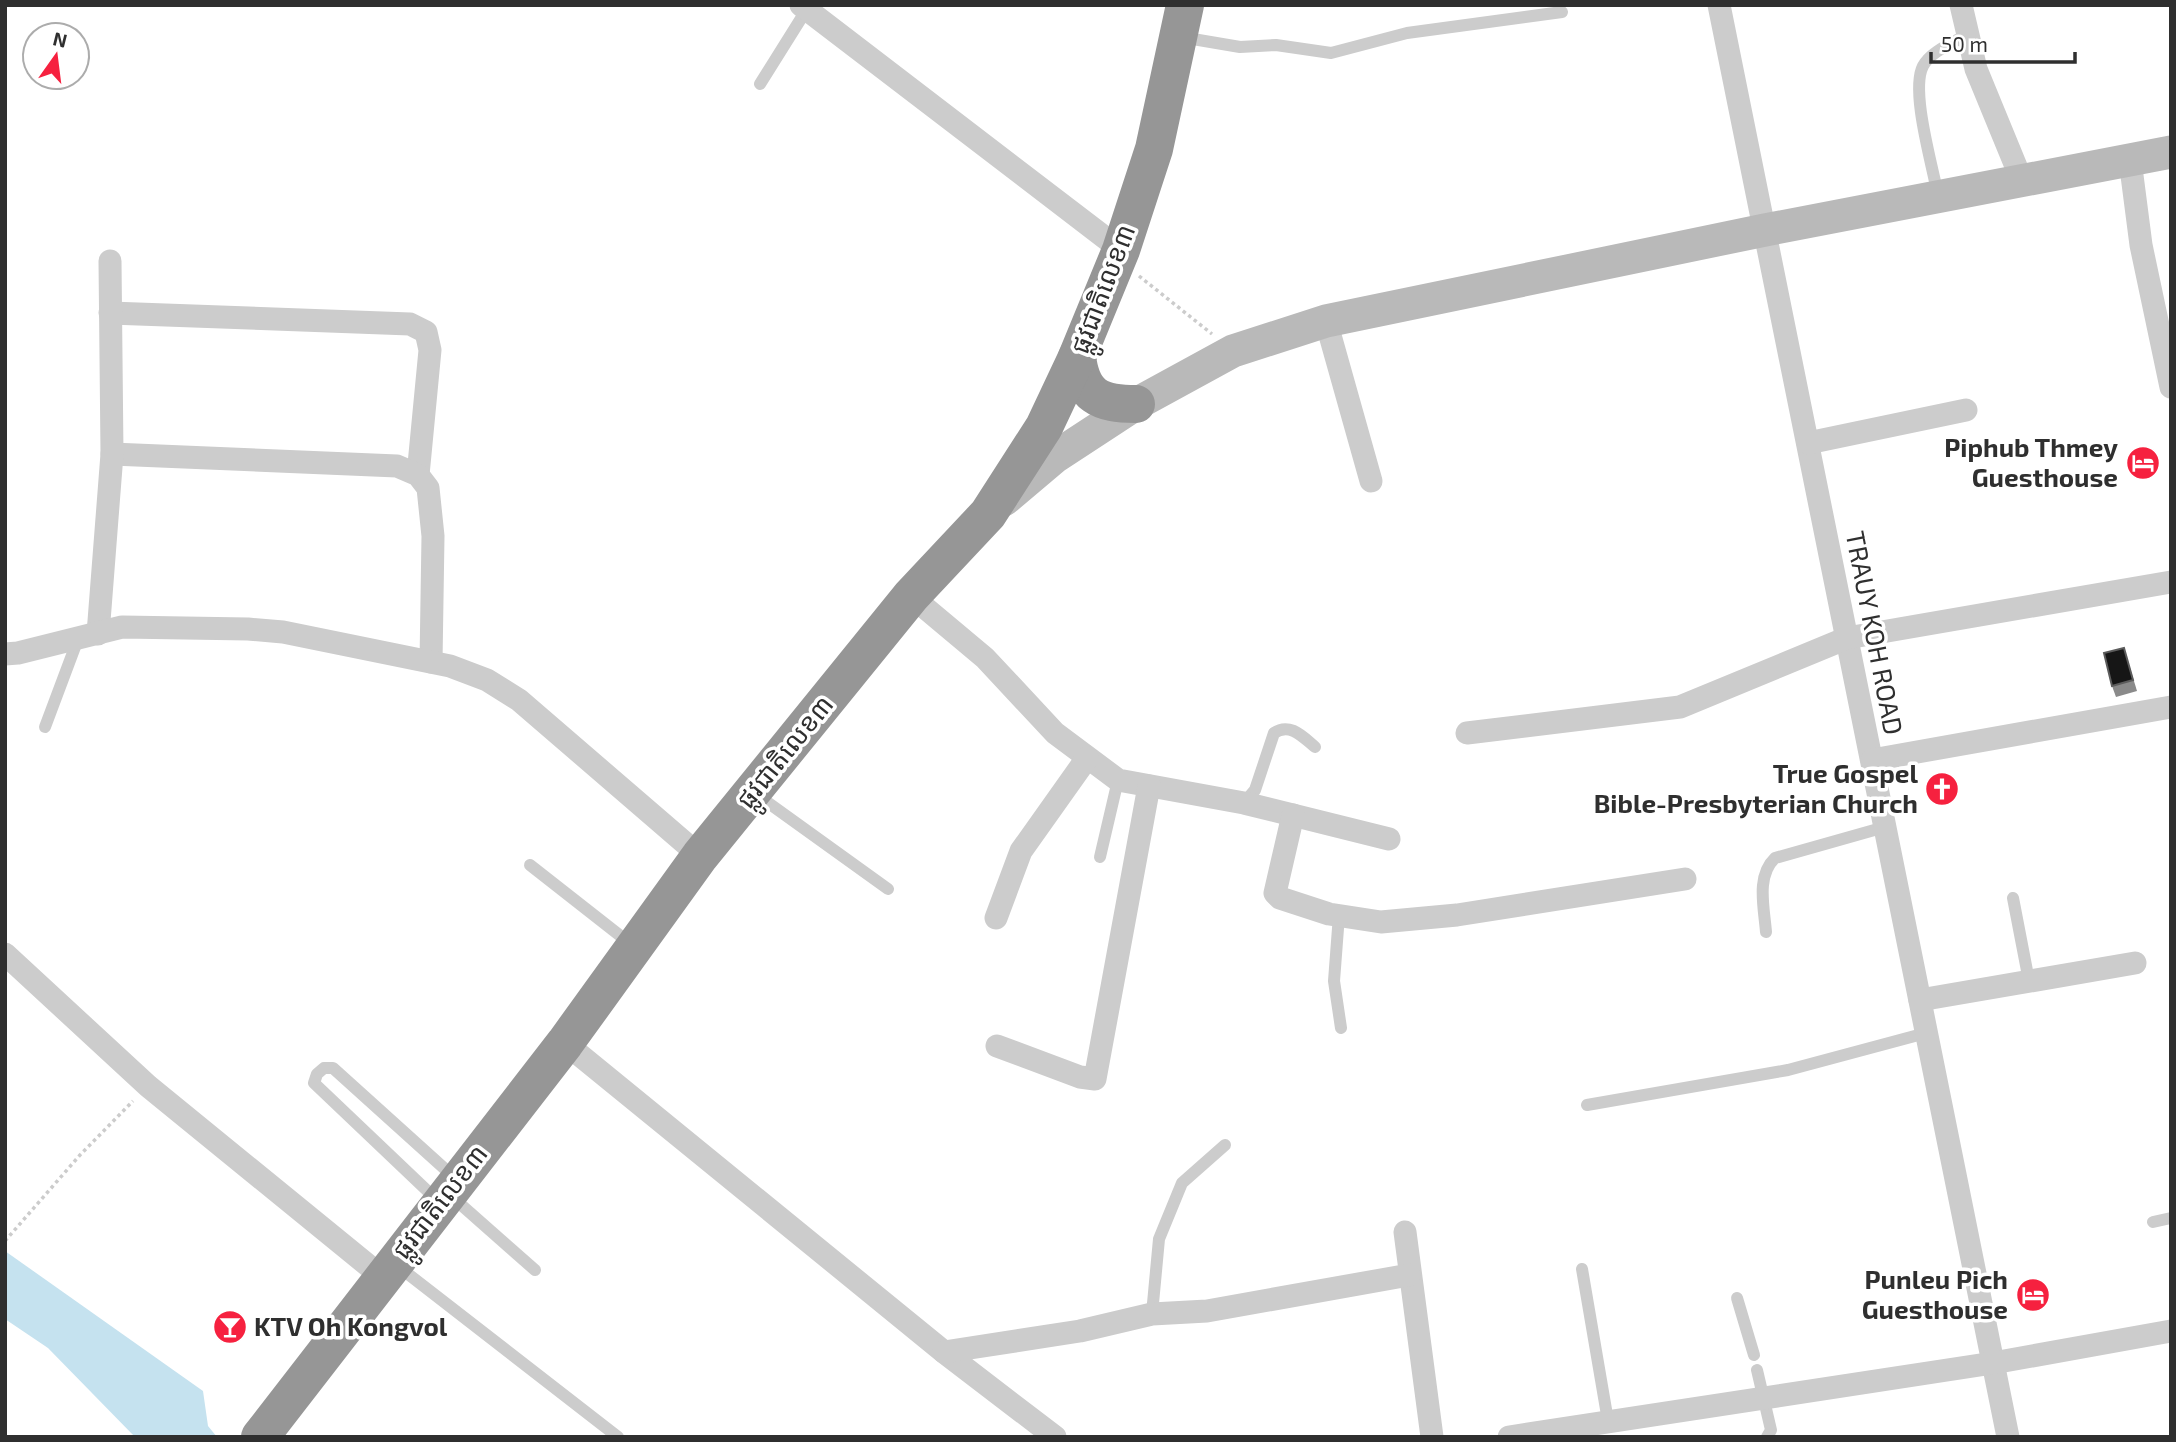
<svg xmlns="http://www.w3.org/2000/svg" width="2176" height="1442" font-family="'Exo 2','Noto Sans Khmer',sans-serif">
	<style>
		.water { fill: #c5e2ef }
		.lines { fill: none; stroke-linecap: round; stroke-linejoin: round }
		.path { stroke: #ccc; stroke-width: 3.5; stroke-dasharray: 3.5 3.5; stroke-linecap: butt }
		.lane { stroke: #ccc; stroke-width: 12 }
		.street { stroke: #ccc; stroke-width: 23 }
		.secondary { stroke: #b9b9b9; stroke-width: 33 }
		.highway { stroke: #969696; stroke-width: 38 }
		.wall { fill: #8a8a8a }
		.building { fill: #161616; stroke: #5c5c5c; stroke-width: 2 }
		.labels { text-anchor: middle; stroke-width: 7; stroke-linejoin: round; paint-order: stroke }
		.street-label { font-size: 26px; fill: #2f2f2f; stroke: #fff }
		.poi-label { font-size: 26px; font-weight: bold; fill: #2f2f2f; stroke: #fff; text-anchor: end }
	</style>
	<rect width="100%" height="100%" fill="#fff"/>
	<path class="water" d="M5 1251 203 1391 208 1426 217 1437H135L48 1348 5 1319Z"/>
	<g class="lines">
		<g class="path">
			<path d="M1139 276 1212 334"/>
			<path d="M5 1241 80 1155 133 1101"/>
		</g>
		<g class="lane">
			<path d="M1181 37 1240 47 1276 45 1331 53 1407 33 1562 12"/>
			<path d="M760 84 807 9"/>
			<path d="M1938 196C1933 167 1910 91 1923 66 1931 51 1953 43 1968 34"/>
			<path d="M45 727 78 639"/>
			<path d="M756 794 888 889"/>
			<path d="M1244 803 1255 790 1274 733C1290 722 1303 737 1315 747"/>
			<path d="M1100 857 1118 780"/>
			<path d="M530 865 632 945"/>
			<path d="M2013 898 2029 981"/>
			<path d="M1339 915 1334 981 1341 1028"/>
			<path d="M1766 932C1764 907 1756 876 1775 858L1885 827"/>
			<path d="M1587 1105 1788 1070 1926 1033"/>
			<path d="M450 1195 535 1270"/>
			<path d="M437 1200 314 1083 317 1074 324 1068H333L456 1179"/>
			<path d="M2153 1222 2171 1218"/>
			<path d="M399 1267 618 1437"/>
			<path d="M1582 1269 1608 1421"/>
			<path d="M1737 1298 1754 1355"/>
			<path d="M1152 1314 1159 1239 1182 1183 1225 1145"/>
			<path d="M1757 1370 1771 1430 1767 1437"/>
		</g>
		<g class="street">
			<path d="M801 5 1121 250"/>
			<path d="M1719 5 2008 1437"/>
			<path d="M1961 5 1976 69 2022 181"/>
			<path d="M2130 160 2141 245 2171 387"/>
			<path d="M110 313 410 324 426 332 430 350 418 475"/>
			<path d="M1326 321 1371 481"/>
			<path d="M1808 443 1966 410"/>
			<path d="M112 454 397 466 418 475 428 488 433 536 431 662"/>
			<path d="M911 596 985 658 1055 733 1118 780 1244 803 1389 839"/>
			<path d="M98 634 112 454 110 261"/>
			<path d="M5 654 18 653 122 627 248 629 283 632 450 666 487 680 519 700 700 856"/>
			<path d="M1467 733 1680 707 1847 638 2171 582"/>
			<path d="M1872 760 2171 707"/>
			<path d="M1293 815 1275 893 1280 898 1329 914 1381 922 1457 915 1685 879"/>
			<path d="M996 918 1021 851 1087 758"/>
			<path d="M5 954 148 1086 381 1276"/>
			<path d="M1920 1000 2135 963"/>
			<path d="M565 1043 944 1352 1055 1437"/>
			<path d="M997 1046 1080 1077 1095 1079 1149 786"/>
			<path d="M1405 1232 1432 1437"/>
			<path d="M944 1352 1080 1331 1152 1314 1207 1311 1409 1275"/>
			<path d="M1509 1437 1993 1363 2171 1331"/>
		</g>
		<path class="secondary" d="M1004 500 1055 457 1136 404 1233 351 1326 321 1765 230 2171 152"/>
		<g class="highway">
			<path d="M1077 357C1082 396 1099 404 1136 404"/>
			<path d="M260 1437 565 1043 700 856 911 596 988 514 1044 427 1077 357 1121 250 1154 149 1185 5"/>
		</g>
	</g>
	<path class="wall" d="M2124 648 2137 691 2116 697 2112 686Z"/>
	<path class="building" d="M2124 648 2133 680 2112 686 2104 653Z"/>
	<defs>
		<g id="hotel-disc" transform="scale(1.75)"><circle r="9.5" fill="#f6213f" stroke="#fff"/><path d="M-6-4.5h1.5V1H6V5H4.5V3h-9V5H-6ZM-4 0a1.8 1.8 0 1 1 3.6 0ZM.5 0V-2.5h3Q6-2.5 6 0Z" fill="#fff"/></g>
		<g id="church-disc" transform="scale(1.75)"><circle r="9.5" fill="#f6213f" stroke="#fff"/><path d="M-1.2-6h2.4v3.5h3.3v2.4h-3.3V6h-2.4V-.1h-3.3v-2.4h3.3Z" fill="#fff"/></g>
		<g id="bar-disc" transform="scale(1.75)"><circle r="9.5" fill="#f6213f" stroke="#fff"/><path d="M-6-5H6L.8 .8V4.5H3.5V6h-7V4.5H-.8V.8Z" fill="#fff"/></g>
	</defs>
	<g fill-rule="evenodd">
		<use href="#hotel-disc" x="2143" y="463"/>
		<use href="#church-disc" x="1942" y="789"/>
		<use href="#hotel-disc" x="2033" y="1295"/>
		<use href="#bar-disc" x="230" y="1327"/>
	</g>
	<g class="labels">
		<g class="street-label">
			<text transform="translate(1103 289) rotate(-69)" y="9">ផ្លូវជាតិលេខ៣</text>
			<text transform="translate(1874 633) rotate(79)" y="9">TRAUY KOH ROAD</text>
			<text transform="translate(785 752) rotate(-51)" y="9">ផ្លូវជាតិលេខ៣</text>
			<text transform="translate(440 1202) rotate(-52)" y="9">ផ្លូវជាតិលេខ៣</text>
		</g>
		<g class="poi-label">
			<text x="2118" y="457">Piphub Thmey<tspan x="2118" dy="30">Guesthouse</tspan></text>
			<text x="1918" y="783">True Gospel<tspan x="1918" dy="30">Bible-Presbyterian Church</tspan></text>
			<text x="2008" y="1289">Punleu Pich<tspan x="2008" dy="30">Guesthouse</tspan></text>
			<text x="254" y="1336" text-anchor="start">KTV Oh Kongvol</text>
		</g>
	</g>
	<rect width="2176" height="1442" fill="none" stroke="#2f2f2f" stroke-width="14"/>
	<g transform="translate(56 56) rotate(14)"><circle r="33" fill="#ffffff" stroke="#acacac" stroke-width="2"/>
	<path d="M0-5L12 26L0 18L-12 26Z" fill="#f6213f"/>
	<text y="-10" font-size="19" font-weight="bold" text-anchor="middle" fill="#2f2f2f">N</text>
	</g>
	<path d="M1931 52v10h144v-10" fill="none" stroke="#2f2f2f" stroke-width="3.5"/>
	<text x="1941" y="52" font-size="21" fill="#2f2f2f" stroke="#ffffff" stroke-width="5" paint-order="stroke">50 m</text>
</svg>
